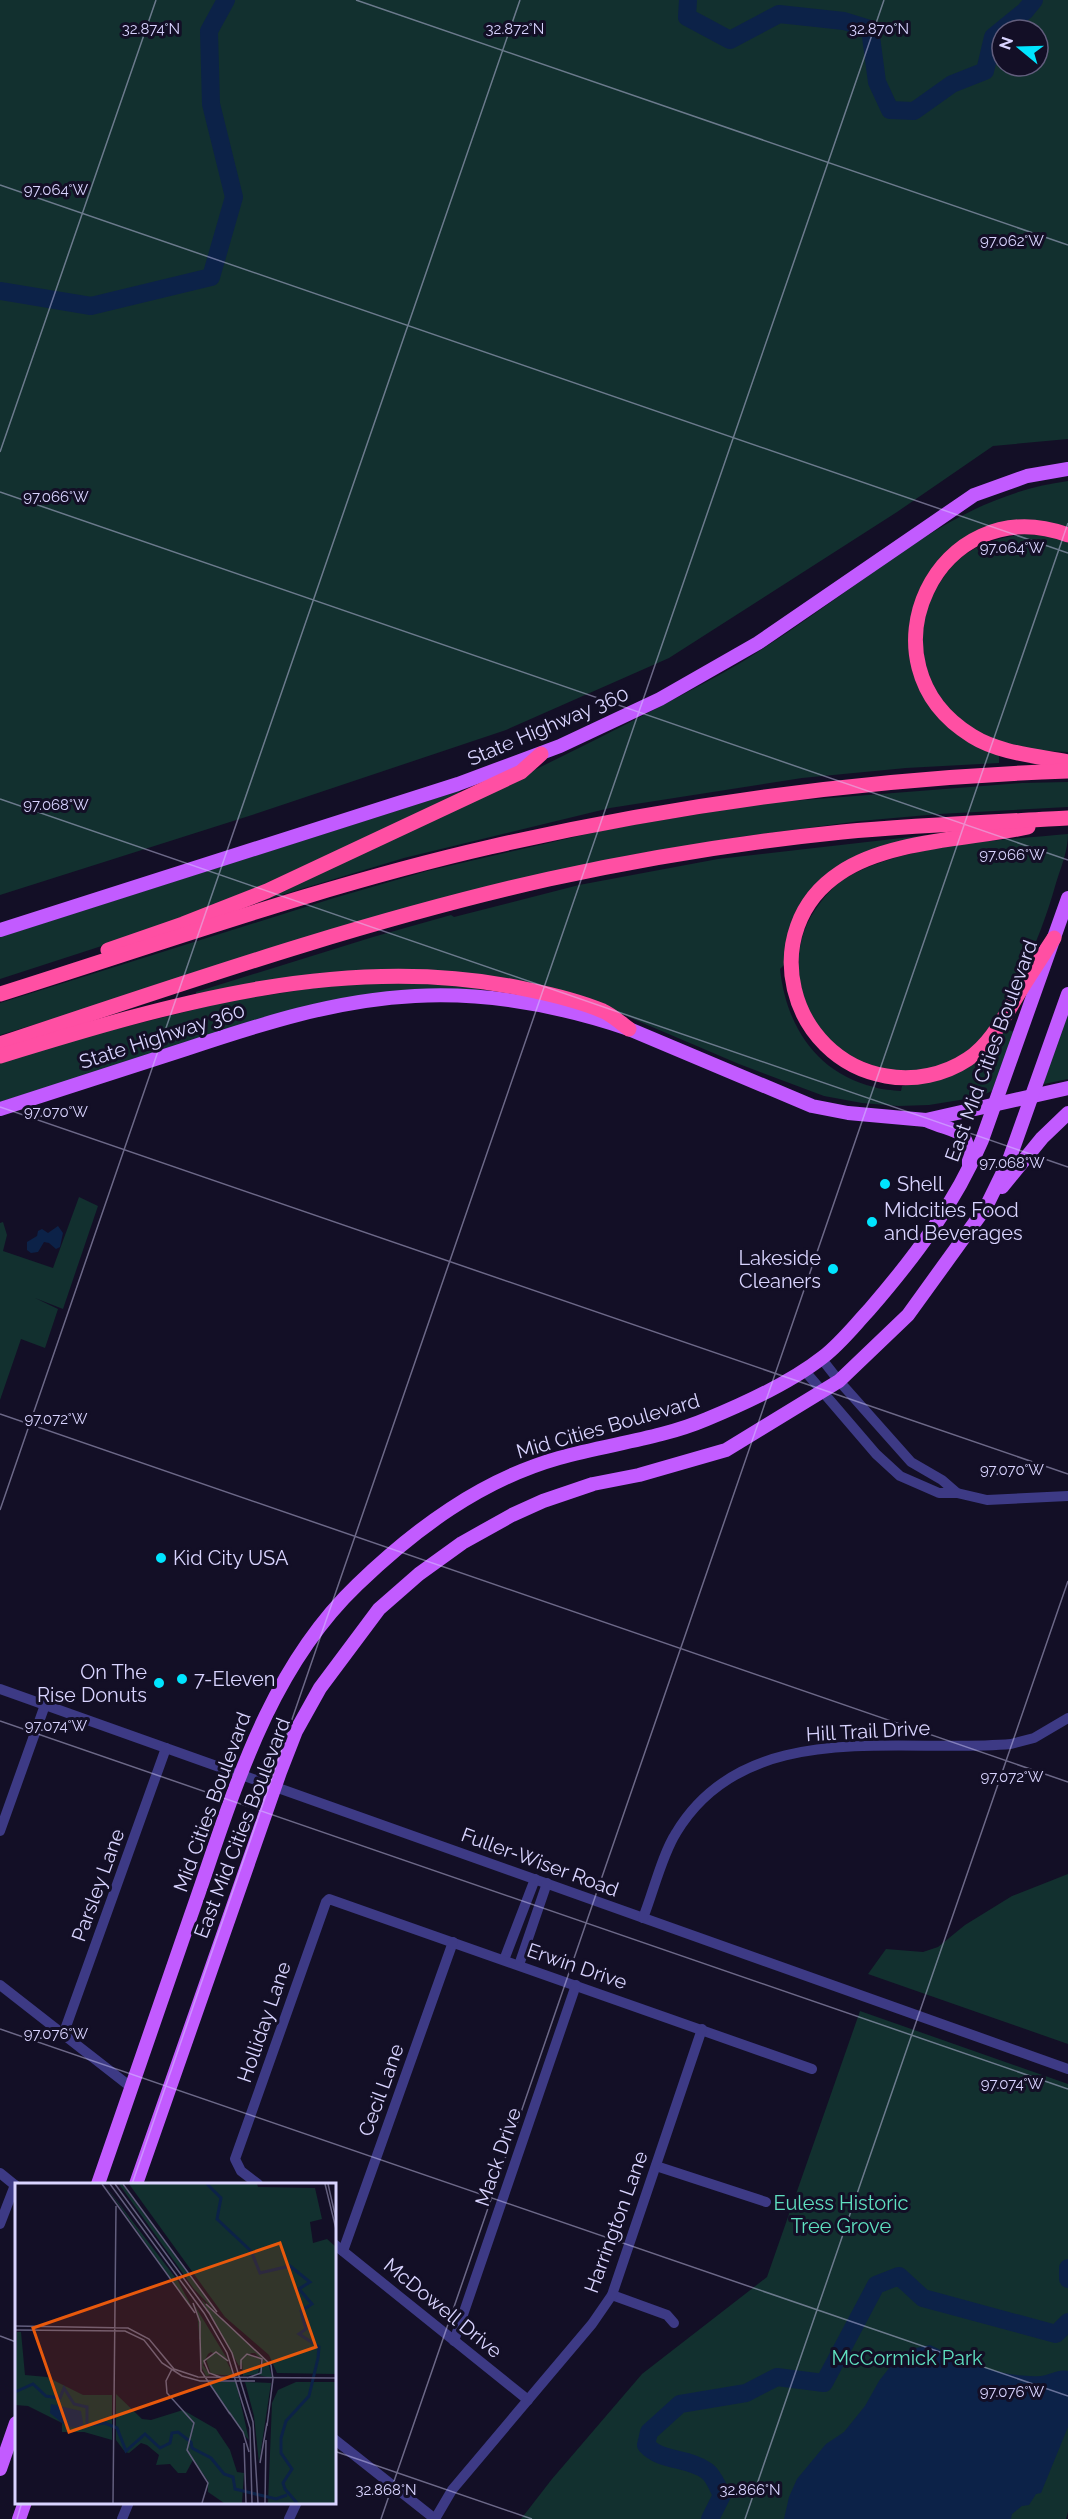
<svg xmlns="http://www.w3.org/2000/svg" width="1068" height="2519" font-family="Raleway,sans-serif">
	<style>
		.green { fill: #12302f; fill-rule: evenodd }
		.water { fill: #0c2248 }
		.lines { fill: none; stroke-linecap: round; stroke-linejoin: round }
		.river { stroke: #0c2248; stroke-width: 18 }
		.minor { stroke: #3d3a85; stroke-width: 10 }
		.major { stroke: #c25bff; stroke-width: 14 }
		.highway { stroke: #ff4fa3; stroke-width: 15 }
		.ticks { fill: none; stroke: #d9d4ff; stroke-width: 1.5; stroke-opacity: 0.45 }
		.poi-dot { fill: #00e5ff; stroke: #130f26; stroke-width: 2 }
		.labels { text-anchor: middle; stroke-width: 6; stroke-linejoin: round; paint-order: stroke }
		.street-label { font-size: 20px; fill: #d9d4ff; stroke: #130f26 }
		.poi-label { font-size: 20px; fill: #d9d4ff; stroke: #130f26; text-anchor: start }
		.park-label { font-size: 20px; fill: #5fe0c0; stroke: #130f26 }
		.inset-river { fill: none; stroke: #0c2248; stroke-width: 3 }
		.inset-road { fill: none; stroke: #625e7d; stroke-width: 1.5 }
		.view { fill: #e8590c; fill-opacity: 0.15; stroke: #e8590c; stroke-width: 3 }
		.inset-edge { fill: none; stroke: #d9d4ff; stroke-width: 3 }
		.ticks-label { font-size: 15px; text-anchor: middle; fill: #d9d4ff; stroke: #130f26; stroke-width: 6; stroke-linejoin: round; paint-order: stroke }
	</style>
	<rect width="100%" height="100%" fill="#130f26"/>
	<g class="green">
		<path d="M0 0H1068V439L993 446 897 512 669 658 506 730 258 813 0 895ZM1002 30H1038V66H1002Z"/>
		<path d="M1068 481V529C1058 526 1043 520 1032 522 1018 524 1003 534 989 539 975 544 955 549 943 558 931 566 923 583 918 596 892 663 930 735 999 755V763L906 768 802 778 610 808 404 858 268 899 267 896C419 825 573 755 721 674 771 646 818 611 865 578 930 532 987 492 1068 481Z"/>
		<path d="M1025 534 1058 537 1068 543V752C1046 751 1007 748 987 738 928 709 902 637 941 581 948 570 957 559 969 552 986 541 1005 537 1025 534Z"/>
		<path d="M1068 782V807L939 814 860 821 746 836 625 856 149 990 0 1035V1003L334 898 427 871 609 829 766 803 1022 783Z"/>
		<path d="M459 791 460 793 313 865 151 930 0 979V937Z"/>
		<path d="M1068 834C1068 851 1061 867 1056 883 1047 915 1036 945 1020 976 1007 1002 990 1036 965 1053 944 1067 913 1077 888 1071 879 1069 871 1064 862 1061 856 1058 847 1056 842 1052 799 1018 784 956 815 910 824 897 833 886 846 878 904 844 1002 840 1068 834Z"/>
		<path d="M928 835 826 877 785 964 780 969C786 1025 816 1073 874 1087 882 1090 892 1090 901 1091L902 1086 938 1080 1004 1028 1014 1032 992 1091 978 1097 929 1105 898 1106 862 1103 824 1096 739 1064 617 1012 446 972 357 970 241 986 196 998V992L373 937 451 915 454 917 579 885 718 859Z"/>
		<path d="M360 981 484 987 482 992 333 1000 305 1006 0 1102V1061L92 1035 229 1001Z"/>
		<path d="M1068 1013V1079L1044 1084V1081Z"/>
		<path d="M79 1197 98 1206 63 1309 35 1298 58 1309 45 1348 21 1339 0 1400V1223L3 1222 7 1235 3 1251 53 1268Z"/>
		<path d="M1068 1874V2044L868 1974 886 1949 923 1952 938 1947 965 1925 1012 1896Z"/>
		<path d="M860 2011 1068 2084V2512L1066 2519H521L552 2479 642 2374 767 2277Z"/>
	</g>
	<g class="water">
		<path d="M58 1226 63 1233 60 1247 56 1249 49 1243 44 1242 38 1252 31 1253 27 1250V1242L37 1236 38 1231 42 1229 48 1233Z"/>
		<path d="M930 2345C965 2362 1001 2378 1041 2376 1050 2375 1058 2369 1068 2371V2427L1041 2493 1036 2494 1029 2505 1022 2506 1012 2514 1011 2519H784L789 2497 797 2479 826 2444 844 2432 865 2406 879 2381 893 2363 911 2349Z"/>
	</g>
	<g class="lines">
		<g class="river">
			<path d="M688 0 687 17 730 40 779 14 844 21 870 29 877 82 890 110 914 111 952 84 985 71 993 37 1025 11 1034 0"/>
			<path d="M0 291 91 306 211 277 234 197 211 104 209 31 226 0"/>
			<path d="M1068 2268V2279"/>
			<path d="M710 2519 722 2495C718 2488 714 2476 707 2471 688 2457 661 2462 646 2445L649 2432 680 2404 746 2393 777 2377 824 2383 876 2285 899 2276 923 2298 1056 2334 1068 2322"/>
		</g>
		<g class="minor">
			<path d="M821 1358 839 1381 911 1462 942 1480 957 1493"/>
			<path d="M804 1370 876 1454 900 1476 939 1493H957L987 1500 1068 1496"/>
			<path d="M0 1689 1068 2069"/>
			<path d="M0 1831 45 1705"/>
			<path d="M643 1918C653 1893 662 1855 676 1833 746 1716 898 1754 1011 1744L1034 1738 1068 1718"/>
			<path d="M504 1960 535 1879"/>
			<path d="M519 1965 547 1883"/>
			<path d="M0 1985 132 2088"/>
			<path d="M63 2035 166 1748"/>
			<path d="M656 2166 766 2202"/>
			<path d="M0 2173 16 2186"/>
			<path d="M258 2184 241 2171 235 2159 326 1902 329 1899 812 2069"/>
			<path d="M0 2224 15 2185"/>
			<path d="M334 2244 528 2400"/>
			<path d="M343 2251 453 1942"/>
			<path d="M612 2295 667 2315 674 2323"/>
			<path d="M454 2341 576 1985"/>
			<path d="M334 2439 435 2519"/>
			<path d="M122 2519 129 2502"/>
			<path d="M289 2519 297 2502"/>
			<path d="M435 2519 452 2490 592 2324 612 2295 702 2029"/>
		</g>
		<g class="major">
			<path d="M0 930 458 784 560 746 660 699 758 643 974 495 1027 476 1068 469"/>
			<path d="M0 1109C62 1089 124 1069 186 1049 261 1024 335 1000 415 996 487 992 561 1006 629 1029L812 1106 848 1113 926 1120 1068 1088"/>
			<path d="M926 1120C957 1134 969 1125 969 1166"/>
			<path d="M1002 1187 1042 1138 1068 1113"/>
			<path d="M98 2184C129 2095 160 2005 191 1915 232 1799 265 1673 357 1585 415 1529 481 1480 559 1458 608 1444 660 1439 707 1419 746 1403 790 1383 823 1357 841 1343 854 1326 869 1310 914 1258 955 1204 982 1140L1068 898"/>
			<path d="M136 2184 280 1772 296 1731 320 1688 379 1609 419 1574 462 1543 512 1515 543 1501 593 1484 639 1475 726 1450 839 1381 908 1315 986 1207 1009 1160 1068 994"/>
			<path d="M0 2469 16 2423"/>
			<path d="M19 2519 25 2502"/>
		</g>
		<g class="highway">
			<path d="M1068 535C938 487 854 664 972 736 999 753 1037 756 1068 762"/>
			<path d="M1028 827C971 839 888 840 840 873 755 929 788 1059 886 1076 914 1081 944 1075 968 1059 992 1043 1005 1015 1020 991 1031 973 1043 955 1054 938"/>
			<path d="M108 950 183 924 267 891 521 772 541 754"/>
			<path d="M0 994C162 943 324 885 490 847 681 803 873 778 1068 771"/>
			<path d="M0 1044C181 984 362 921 549 879 645 858 744 842 842 832 917 825 993 822 1068 818"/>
			<path d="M0 1056C169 1004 347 951 525 989 550 994 579 1001 603 1011 612 1015 621 1023 629 1029"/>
		</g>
	</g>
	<path class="ticks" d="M356 0 1068 245M0 185 1068 553M0 452 156 0M0 492 1068 860M0 799 1068 1167M0 1107 1068 1474M0 1414 1068 1782M0 1510 520 0M0 1721 1068 2089M0 2029 1068 2396M132 2184 884 0M0 2336 16 2342M334 2451 532 2519M17 2519 22 2502M381 2519 1068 523M745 2519 1068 1581"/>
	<g class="poi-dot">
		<circle cx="885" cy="1184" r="6"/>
		<circle cx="872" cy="1222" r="6"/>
		<circle cx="833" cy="1269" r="6"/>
		<circle cx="161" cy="1558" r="6"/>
		<circle cx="182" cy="1679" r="6"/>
		<circle cx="159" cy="1683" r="6"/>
	</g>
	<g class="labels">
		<g class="street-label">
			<text transform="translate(548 726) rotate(-23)" y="7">State Highway 360</text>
			<text transform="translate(162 1036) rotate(-18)" y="7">State Highway 360</text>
			<text transform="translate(991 1051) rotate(-70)" y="7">East Mid Cities Boulevard</text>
			<text transform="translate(608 1426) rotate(-16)" y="7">Mid Cities Boulevard</text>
			<text transform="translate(868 1731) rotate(-3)" y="7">Hill Trail Drive</text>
			<text transform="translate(212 1802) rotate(-70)" y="7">Mid Cities Boulevard</text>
			<text transform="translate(242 1828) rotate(-69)" y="7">East Mid Cities Boulevard</text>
			<text transform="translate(540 1862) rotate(20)" y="7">Fuller-Wiser Road</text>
			<text transform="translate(98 1885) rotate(-70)" y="7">Parsley Lane</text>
			<text transform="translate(577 1966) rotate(19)" y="7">Erwin Drive</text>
			<text transform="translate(264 2022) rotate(-71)" y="7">Holliday Lane</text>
			<text transform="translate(381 2090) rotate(-70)" y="7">Cecil Lane</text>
			<text transform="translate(498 2157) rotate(-71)" y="7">Mack Drive</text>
			<text transform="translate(616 2222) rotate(-70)" y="7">Harrington Lane</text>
			<text transform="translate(443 2308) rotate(39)" y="7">McDowell Drive</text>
		</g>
		<g class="poi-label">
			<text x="897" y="1191">Shell</text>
			<text x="884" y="1217">Midcities Food<tspan x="884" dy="23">and Beverages</tspan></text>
			<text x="821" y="1265" text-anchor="end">Lakeside<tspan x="821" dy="23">Cleaners</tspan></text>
			<text x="173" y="1565">Kid City USA</text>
			<text x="147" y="1679" text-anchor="end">On The<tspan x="147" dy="23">Rise Donuts</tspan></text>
			<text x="194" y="1686">7-Eleven</text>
		</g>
		<g class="park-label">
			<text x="841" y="2210">Euless Historic<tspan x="841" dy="23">Tree Grove</tspan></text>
			<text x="907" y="2365">McCormick Park</text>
		</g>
	</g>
	<g transform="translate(15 2183)">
		<rect width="321" height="321" fill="#130f26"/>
		<path d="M89 1 163 98 180 130ZM104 1H107L203 131 179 106ZM114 1H242L243 4 300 5 307 36 295 39 298 60 312 56 321 64V191L262 190 254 172 210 134ZM174 113 214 179 196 169 193 171 188 182 195 192 191 193 187 185 182 128ZM186 116 253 179 257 195 243 192 248 178 240 170H236L224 183ZM2 149H6L10 192 32 194 68 212H97V257L69 249H47V240L13 223 0 222ZM199 170 211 177 219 193 196 191 191 176ZM233 172 246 176 243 191 228 193 227 177ZM194 199H221L234 257 231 254ZM230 199 256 200 244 280 239 233ZM281 199H321V320H253L257 220 263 207ZM101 211 127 236 136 237 168 227 201 246 215 267 222 289 229 290 227 320H209L193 309V298L178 277 171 290H163L155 281 141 282 144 272 132 262 126 260 114 270 110 269 101 257Z" fill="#12302f"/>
		<path d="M36 221 66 228 69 245 52 244 35 230Z" fill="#0c2248"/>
		<path class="inset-river" d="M192 1 206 15 202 36 236 68 245 90 275 83 295 99 284 106 297 121 286 128 291 146 284 151 304 164 303 175 294 213 271 238 266 255V270L277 286 268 300 270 306 282 320M0 209 18 201 31 213 45 215 49 205 59 221 72 224V242L90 240 102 245 111 268 130 251 145 265 155 260 157 250 163 249 176 259 177 265 196 275 209 291 218 294 220 306 261 316 272 312"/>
		<path class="inset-road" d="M87 1 180 130M95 1 189 130 212 170 235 245 237 320M100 1 194 130 217 170 238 239 243 320M108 1 202 129M310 1 321 46M313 1 321 36M178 120 185 139V156M191 121 209 138M207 136 256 182 258 196 252 243M0 143 113 145 134 156 159 186 183 194 321 195M0 147 110 148 129 157 147 180 167 193 185 198H240M185 153 186 188 215 231M157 186 151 198 152 210 179 240 172 267 193 300 187 320M226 186V177L232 171 247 176 246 190 232 195M208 195 194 190 189 178 201 169 213 178M214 229 228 249 234 269M229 260 231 320M245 280 252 240M98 320 101 23M250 320 251 257"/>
		<path class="view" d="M265 60 301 164 54 249 18 145Z"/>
		<rect width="321" height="321" class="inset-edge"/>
	</g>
	<g class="ticks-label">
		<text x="151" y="34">32.874°N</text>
		<text x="515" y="34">32.872°N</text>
		<text x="879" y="34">32.870°N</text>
		<text x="56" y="195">97.064°W</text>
		<text x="1012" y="246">97.062°W</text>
		<text x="56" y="502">97.066°W</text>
		<text x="1012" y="553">97.064°W</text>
		<text x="56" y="810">97.068°W</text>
		<text x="1012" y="860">97.066°W</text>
		<text x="56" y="1117">97.070°W</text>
		<text x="1012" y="1168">97.068°W</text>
		<text x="56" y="1424">97.072°W</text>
		<text x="1012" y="1475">97.070°W</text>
		<text x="56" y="1731">97.074°W</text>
		<text x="1012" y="1782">97.072°W</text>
		<text x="56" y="2039">97.076°W</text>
		<text x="1012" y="2089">97.074°W</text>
		<text x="1012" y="2397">97.076°W</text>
		<text x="386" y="2495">32.868°N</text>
		<text x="750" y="2495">32.866°N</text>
	</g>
	<g transform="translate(1020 48) rotate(289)"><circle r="28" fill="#130f26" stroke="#625e7d" stroke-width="1.5"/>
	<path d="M0-4.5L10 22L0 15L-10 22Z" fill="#00e5ff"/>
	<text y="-9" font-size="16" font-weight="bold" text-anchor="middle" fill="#d9d4ff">N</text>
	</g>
</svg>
